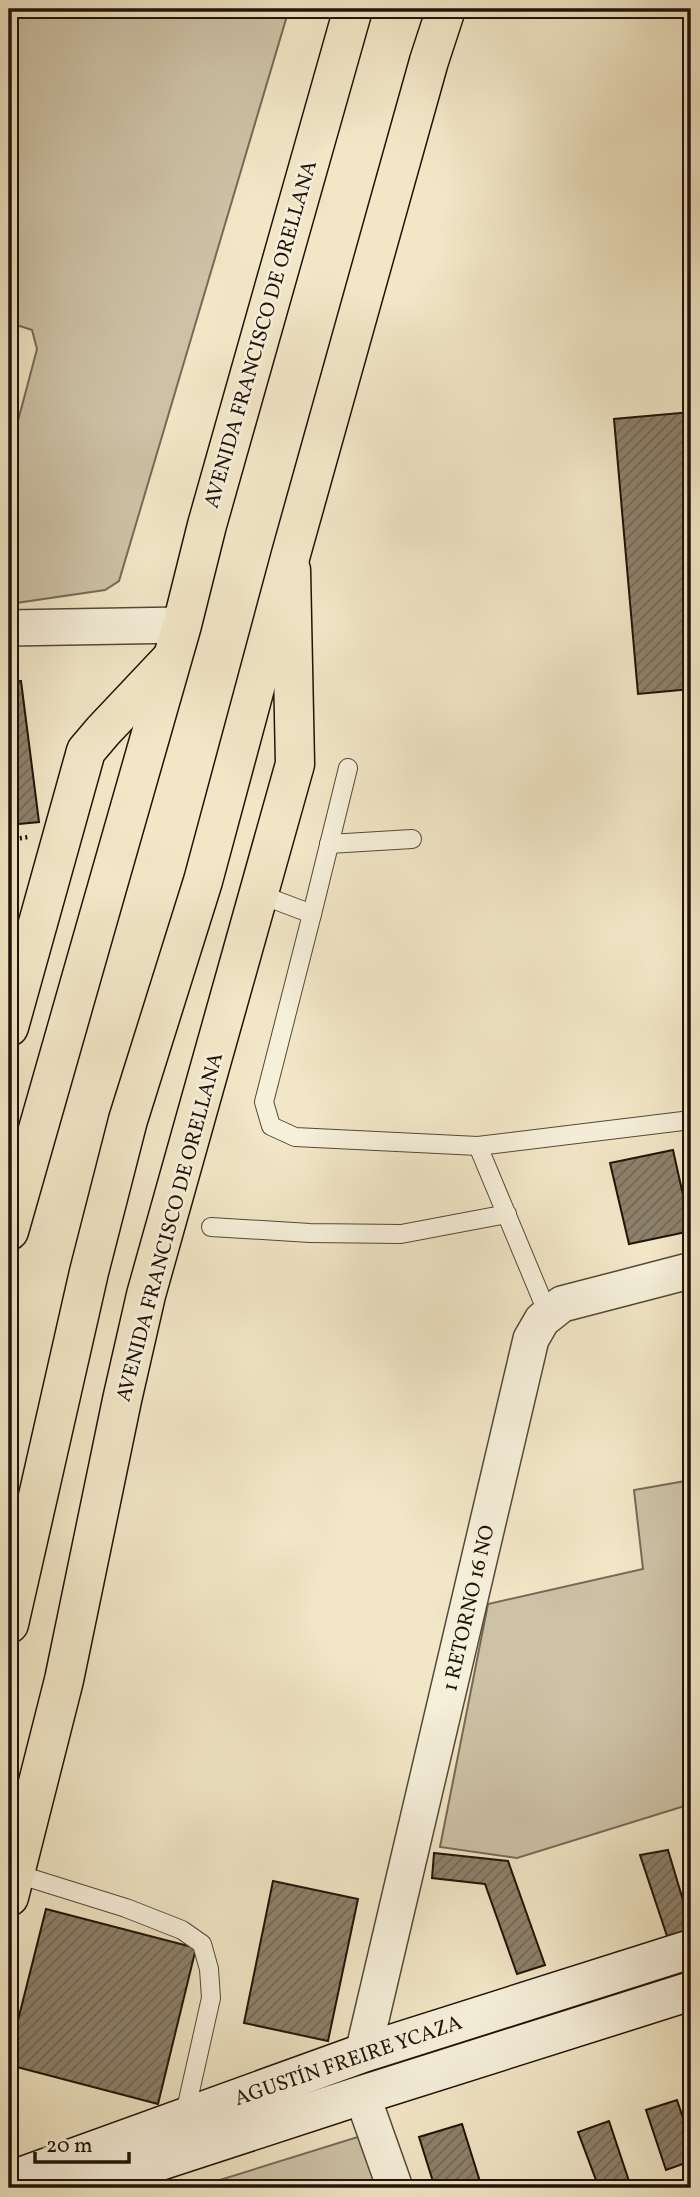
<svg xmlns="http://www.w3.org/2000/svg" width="700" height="2197" font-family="Vollkorn,serif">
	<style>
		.pitch { fill: #cdc2a6; stroke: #766a57; stroke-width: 2 }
		.building { fill: url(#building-hatch); stroke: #201308; stroke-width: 2 }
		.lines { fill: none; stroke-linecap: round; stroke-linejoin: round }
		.service-casing { stroke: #544838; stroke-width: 20 }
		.minor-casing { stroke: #544838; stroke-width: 38 }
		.secondary-casing { stroke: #201308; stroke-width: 41 }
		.primary-casing { stroke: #201308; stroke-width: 41 }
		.trunk-casing { stroke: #201308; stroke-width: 41 }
		.path { stroke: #201308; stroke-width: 4.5; stroke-dasharray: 2 3.5; stroke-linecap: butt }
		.service { stroke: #f6efda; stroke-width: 18 }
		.minor { stroke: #f6efda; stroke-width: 35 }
		.secondary { stroke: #f6efda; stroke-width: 38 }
		.primary { stroke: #f1e6c6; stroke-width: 38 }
		.trunk { stroke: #f1e6c6; stroke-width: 38 }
		.labels { text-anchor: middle; stroke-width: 5; stroke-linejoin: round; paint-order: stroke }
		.street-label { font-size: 21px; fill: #201308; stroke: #f6efda }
	</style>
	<defs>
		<pattern id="building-hatch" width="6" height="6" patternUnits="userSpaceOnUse" patternTransform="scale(1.75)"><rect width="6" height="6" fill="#8d816b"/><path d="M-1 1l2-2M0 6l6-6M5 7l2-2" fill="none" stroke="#736856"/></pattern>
	</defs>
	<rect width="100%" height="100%" fill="#f1e6c6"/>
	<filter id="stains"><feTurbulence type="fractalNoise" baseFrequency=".00286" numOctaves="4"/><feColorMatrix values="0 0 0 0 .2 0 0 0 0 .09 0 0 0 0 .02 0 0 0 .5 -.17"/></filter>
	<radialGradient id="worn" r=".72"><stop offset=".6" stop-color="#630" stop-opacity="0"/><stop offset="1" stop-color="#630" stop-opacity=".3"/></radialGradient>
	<g class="pitch">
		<path d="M9 9H289L119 581 105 590 9 604V455L37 349 32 330 20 326 9 327Z"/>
		<path d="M691 1480V1804L517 1858 440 1847 488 1604 643 1569 634 1490Z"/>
		<path d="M361 2136 379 2188H194Z"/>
	</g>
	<g class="building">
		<path d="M691 412V689L638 694 614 419Z"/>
		<path d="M21 681 39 822 9 825V683Z"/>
		<path d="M673 1150 691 1231 629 1244 610 1163Z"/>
		<path d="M668 1850 691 1927V1931L668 1939 640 1855Z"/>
		<path d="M434 1853 508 1861 545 1965 517 1974 485 1884 432 1878Z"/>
		<path d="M273 1881 358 1899 328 2041 244 2023Z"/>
		<path d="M46 1909 196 1948 158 2104 9 2065V2056Z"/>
		<path d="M677 2100 691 2142V2161L666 2170 646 2110Z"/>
		<path d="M609 2121 629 2181 608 2188H599L578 2132Z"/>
		<path d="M462 2124 482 2188H435L419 2137Z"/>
	</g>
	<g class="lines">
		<g class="service-casing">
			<g id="service">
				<path d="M329 844 412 839"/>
				<path d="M259 894 312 914 264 1102 271 1126 295 1137 478 1146 691 1120"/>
				<path d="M312 914 348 768"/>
				<path d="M478 1146 548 1314"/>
				<path d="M211 1227 310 1233 401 1234 507 1214"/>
				<path d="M14 1873 126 1908 182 1930 202 1944 209 1969 211 1998 184 2118"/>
			</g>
		</g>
		<g class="minor-casing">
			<g id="minor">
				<path d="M9 628 182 625"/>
				<path d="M363 2053 531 1339 542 1320 562 1304 685 1272 691 1274"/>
				<path d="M362 2095 395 2188"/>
			</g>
		</g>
		<g class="secondary-casing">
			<g id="secondary">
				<path d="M9 2181 363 2053 691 1949"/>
				<path d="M77 2188 362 2095 691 1991"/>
			</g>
		</g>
		<g class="primary-casing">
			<g id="primary">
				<path d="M9 1027 86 751 103 731 170 660"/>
				<path d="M9 1897 64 1680 122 1400 146 1295 295 764 291 570"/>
			</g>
		</g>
		<g class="trunk-casing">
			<g id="trunk">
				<path d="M9 1231 182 625 207 525 353 9"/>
				<path d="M9 1624 89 1272 128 1120 203 881 291 554 429 61 446 9"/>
			</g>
		</g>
		<path class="path" d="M9 840 28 837"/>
		<use href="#service" class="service"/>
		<use href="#minor" class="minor"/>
		<use href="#secondary" class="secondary"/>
		<use href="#primary" class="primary"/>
		<use href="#trunk" class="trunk"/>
	</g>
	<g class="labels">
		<g class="street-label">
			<text transform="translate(260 334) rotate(-74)" y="7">AVENIDA FRANCISCO DE ORELLANA</text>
			<text transform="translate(169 1227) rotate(-75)" y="7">AVENIDA FRANCISCO DE ORELLANA</text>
			<text transform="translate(468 1608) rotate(-77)" y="7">1 RETORNO 16 NO</text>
			<text transform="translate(348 2060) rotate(-19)" y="7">AGUSTÍN FREIRE YCAZA</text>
		</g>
	</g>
	<rect width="700" height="2197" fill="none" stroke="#f1e6c6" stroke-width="35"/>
	<rect x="10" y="10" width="679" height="2176" fill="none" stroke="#201308" stroke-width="3.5"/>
	<rect x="18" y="18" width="665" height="2162" fill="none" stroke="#201308" stroke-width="2"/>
	<path d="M35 2152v10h94v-10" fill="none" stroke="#201308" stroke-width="3.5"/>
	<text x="46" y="2152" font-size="21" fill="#201308" stroke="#f6efda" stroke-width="5" paint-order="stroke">20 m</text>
	<rect width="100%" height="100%" filter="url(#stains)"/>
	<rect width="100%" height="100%" fill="url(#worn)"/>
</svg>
